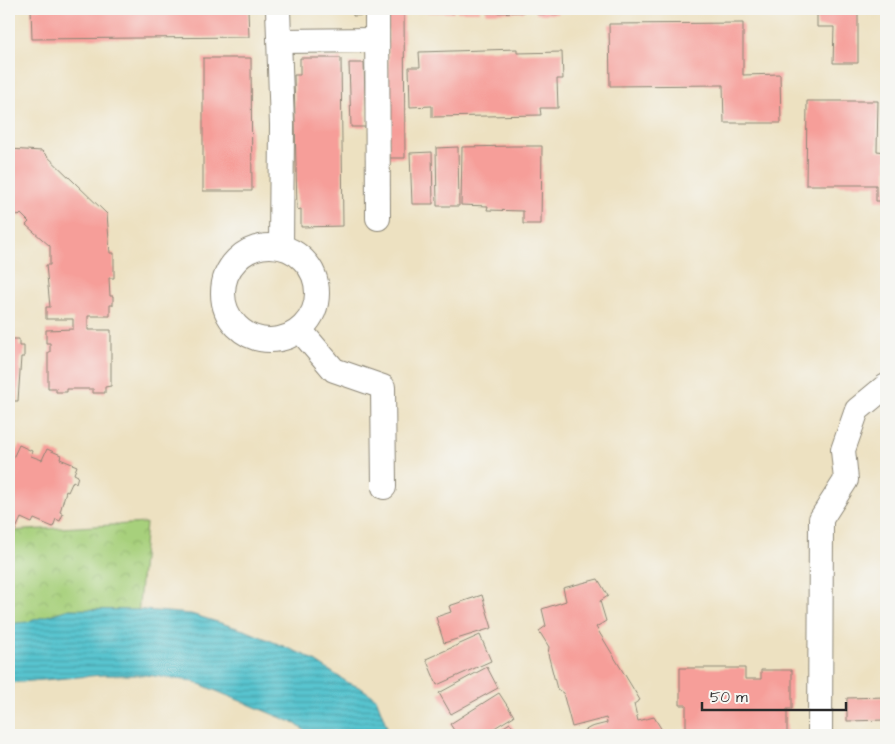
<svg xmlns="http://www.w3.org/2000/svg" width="895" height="744" font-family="'Architects Daughter',sans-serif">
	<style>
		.park { fill: url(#park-crowns); stroke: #697e54 }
		.water { fill: url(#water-rules); stroke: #42787d }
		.building { fill: #f69e99 }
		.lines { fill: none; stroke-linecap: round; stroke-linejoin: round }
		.minor-casing { stroke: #8c8676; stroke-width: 26 }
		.minor { stroke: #fff; stroke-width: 24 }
	</style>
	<defs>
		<pattern id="park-crowns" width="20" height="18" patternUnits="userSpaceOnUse" patternTransform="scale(1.25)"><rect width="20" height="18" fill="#a7d07c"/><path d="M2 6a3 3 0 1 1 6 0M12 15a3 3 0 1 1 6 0" fill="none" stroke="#90b36b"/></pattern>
		<pattern id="water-rules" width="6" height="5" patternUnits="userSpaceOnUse" patternTransform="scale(1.25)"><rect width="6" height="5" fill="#58c4cf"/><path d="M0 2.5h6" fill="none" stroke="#499fa8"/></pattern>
	</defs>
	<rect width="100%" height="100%" fill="#f6f6f2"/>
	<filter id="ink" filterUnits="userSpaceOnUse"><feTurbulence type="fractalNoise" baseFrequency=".02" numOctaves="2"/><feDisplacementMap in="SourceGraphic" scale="10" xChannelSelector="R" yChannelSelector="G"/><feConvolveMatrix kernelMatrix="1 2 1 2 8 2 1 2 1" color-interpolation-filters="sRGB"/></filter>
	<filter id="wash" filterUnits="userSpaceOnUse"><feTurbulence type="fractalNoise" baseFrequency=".0096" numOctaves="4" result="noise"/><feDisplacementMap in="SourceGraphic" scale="20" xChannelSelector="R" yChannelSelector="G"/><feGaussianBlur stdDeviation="1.12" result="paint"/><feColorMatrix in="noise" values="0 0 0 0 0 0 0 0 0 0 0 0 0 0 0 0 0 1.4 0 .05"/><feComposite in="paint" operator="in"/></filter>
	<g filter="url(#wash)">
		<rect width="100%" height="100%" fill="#ede1c1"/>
		<path class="park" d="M146 523 135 651 9 663V531Z"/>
		<path class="water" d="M69 609 143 610 191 614 247 631 307 656 347 682 361 688 376 698 390 735H311L294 723 192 681 147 675H101L9 683V624L27 622Z"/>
		<g id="blocks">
			<g class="building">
				<path d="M31 9H248L249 37 32 39Z"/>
				<path d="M353 9H369V15L353 16Z"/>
				<path d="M388 9H404L405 158H389Z"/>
				<path d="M408 9H454V13L408 12Z"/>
				<rect x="457" y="9" width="23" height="3"/>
				<path d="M486 9H524V12L486 13Z"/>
				<path d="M536 9H559L558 14H536Z"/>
				<path d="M817 9H858V63H833L834 27H817Z"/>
				<path d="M743 23V75L780 74 781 123H724L723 85 610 86 609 24Z"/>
				<path d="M517 49V53L562 52 563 79H557L558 108H540L541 115 432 117V106L410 107 409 67H420L419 52Z"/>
				<path d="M203 58H251L252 191H203Z"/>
				<path d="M300 58H341L343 226 301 227V209L297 210 294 75H300Z"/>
				<path d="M349 63H364L366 127H351Z"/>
				<path d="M807 101H878L877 151 886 152V201H876V185H806Z"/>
				<path d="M514 146H542L541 224H523V211L487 210 488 206 461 205 462 147Z"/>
				<path d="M458 147 459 206H437L436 148Z"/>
				<path d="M9 149 42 151 107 214 110 253H114V278H109L110 296H113V305H110V316H88V330H111V386L105 387V393H93V389H67V392H56V388H48V352H50V343H46V330L73 329V319H46V307H50L46 265H50V246L26 225 29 222 21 214 19 216 13 211H9Z"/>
				<path d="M432 152 433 204H412L410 153Z"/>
				<path d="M9 339H19V346H24V357H21L18 401H9Z"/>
				<path d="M19 445 32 451 31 456 42 460 47 449 61 455 60 459 77 466 74 474 78 476 76 483 73 481 68 492 66 491 60 512 63 514 60 521 56 519 53 527 34 519 32 523 21 518 15 531 9 528V456L13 458Z"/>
				<path d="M598 579 608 596 600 601 606 621 596 627 640 700 634 704 638 721 654 717 665 735H584L582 732 591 727 607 723 606 718 572 727 563 693 557 689 548 654 549 647 539 631 546 626 542 609 566 601 563 588Z"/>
				<path d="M482 595 492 628 444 643 436 617 451 612 449 606Z"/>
				<path d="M480 635 491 661 437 685 426 659Z"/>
				<path d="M487 667 498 688 451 714 439 693Z"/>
				<path d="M680 668H745V679H761V670H792V709H787V735H749V732H686V705H680Z"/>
				<path d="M499 693 514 716 483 735H457L450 724Z"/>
				<path d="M886 697V720L847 721V698Z"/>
				<path d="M510 723 518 735H491Z"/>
			</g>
		</g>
	</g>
	<g filter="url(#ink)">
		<use href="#blocks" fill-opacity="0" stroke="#8c8676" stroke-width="1"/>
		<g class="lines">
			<g class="minor-casing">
				<g id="minor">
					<path d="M278 9 282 125 281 247"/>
					<path d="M377 9 378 218"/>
					<path d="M280 41 377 40"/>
					<circle cx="270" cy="293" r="47"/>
					<path d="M300 330 334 370 383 387 384 487"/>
					<path d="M820 735 821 519 846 480 843 450 857 410 886 386"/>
				</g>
			</g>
			<use href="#minor" class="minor"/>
		</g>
	</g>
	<rect width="895" height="744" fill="none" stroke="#f6f6f2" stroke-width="30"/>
	<path d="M702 702v8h144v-8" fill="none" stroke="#2b2b2b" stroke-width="2.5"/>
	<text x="710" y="702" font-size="15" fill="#2b2b2b" stroke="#f6f6f2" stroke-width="4" paint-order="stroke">50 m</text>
</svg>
